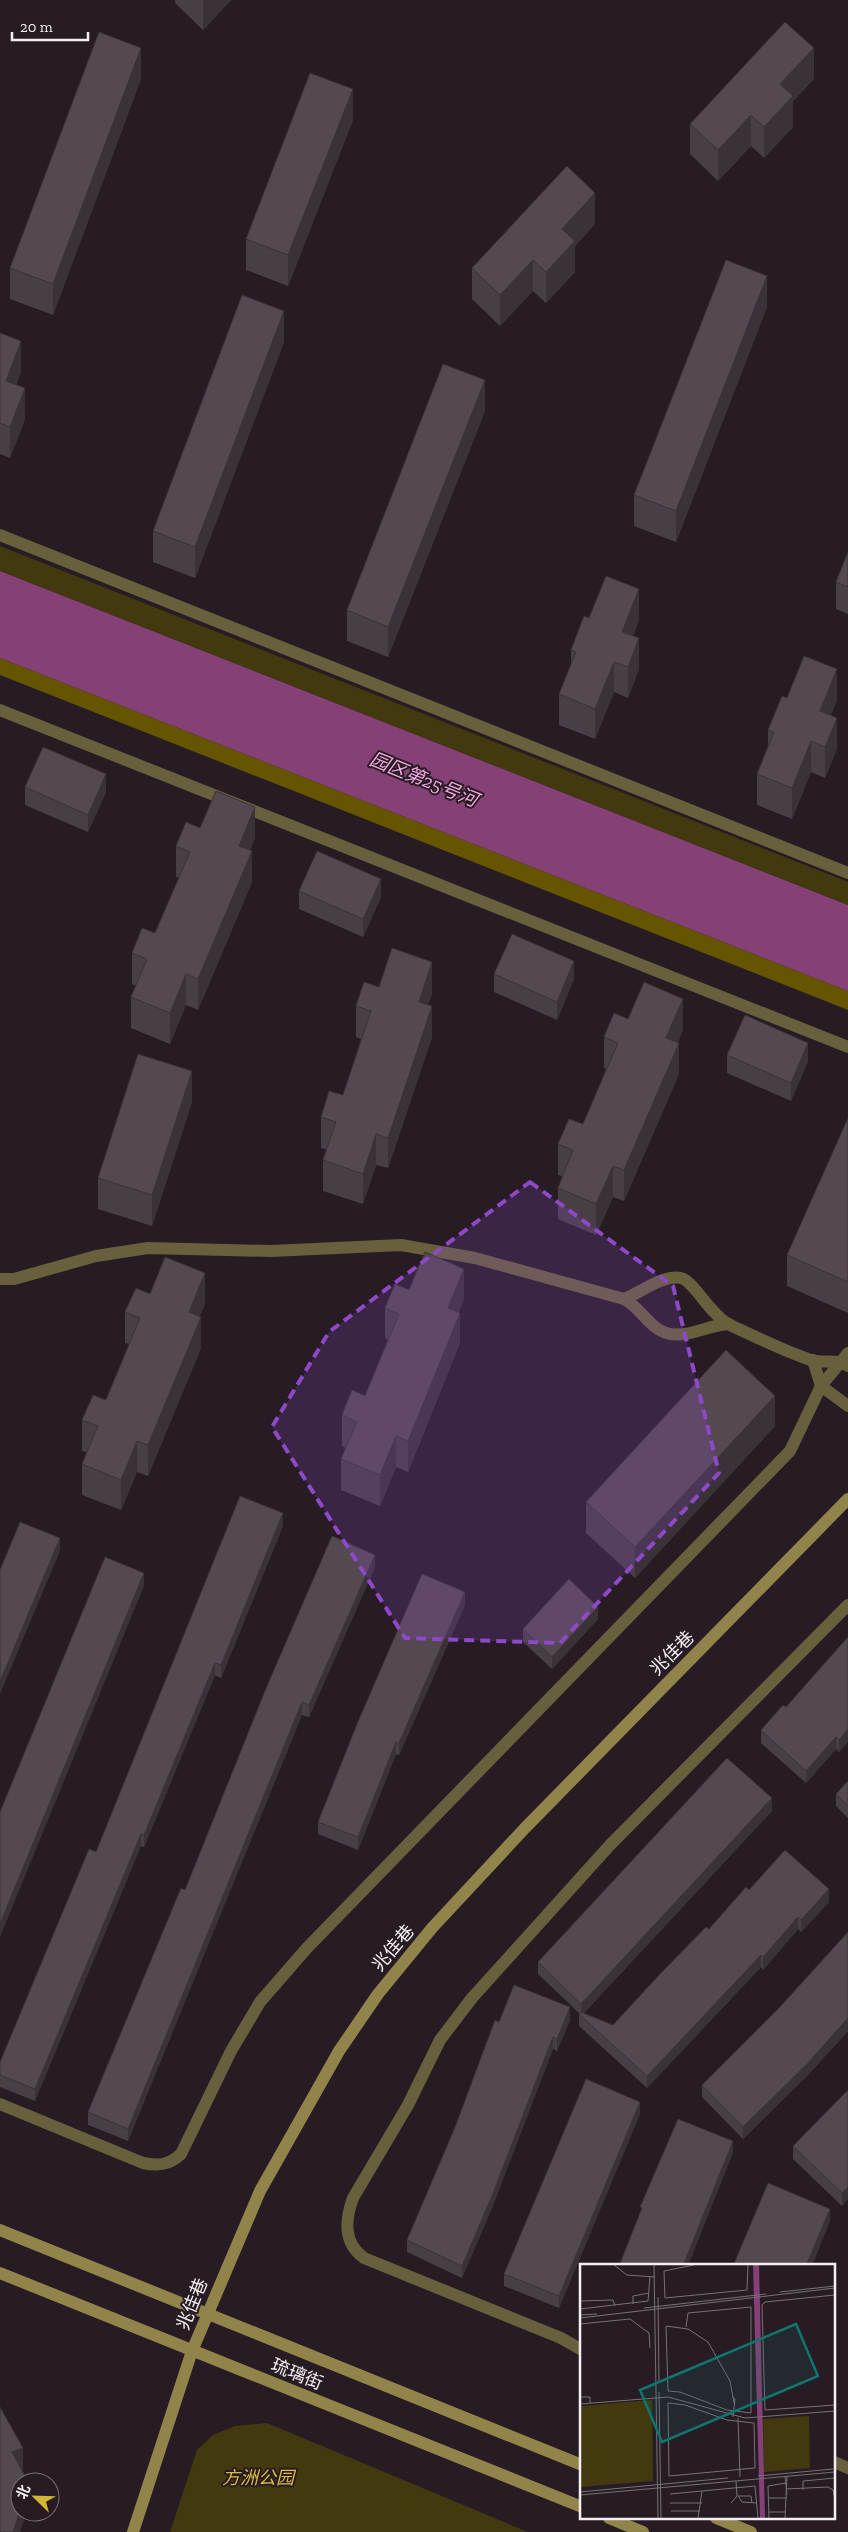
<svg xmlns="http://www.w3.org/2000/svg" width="848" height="2532" font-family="'Zilla Slab','Noto Sans SC',serif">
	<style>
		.green { fill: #42390f }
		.forest { fill: #655400 }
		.water { fill: #854176 }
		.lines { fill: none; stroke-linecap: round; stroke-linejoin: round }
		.street { stroke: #68603d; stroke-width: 12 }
		.secondary { stroke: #91844a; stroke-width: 12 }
		.wall { fill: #483e46 }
		.shaded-wall { fill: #3b3239 }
		.building { fill: #544851; stroke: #3b3239 }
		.marked { fill: #8d49c7; fill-opacity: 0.2; stroke: #8d49c7; stroke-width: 4; stroke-dasharray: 10 6; stroke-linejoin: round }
		.labels { text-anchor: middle; stroke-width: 4; stroke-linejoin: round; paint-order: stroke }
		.street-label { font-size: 18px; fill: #f5eef3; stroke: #271c24 }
		.park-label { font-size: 18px; font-style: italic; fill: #dabe3c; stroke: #271c24 }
		.water-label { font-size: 19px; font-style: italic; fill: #f5a7e2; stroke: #271c24 }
		.inset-road { fill: none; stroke: #797077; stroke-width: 1 }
		.view { fill: #0f766e; fill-opacity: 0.15; stroke: #0f766e; stroke-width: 2.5 }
		.inset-edge { fill: none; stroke: #f5eef3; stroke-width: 2.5 }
	</style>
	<rect width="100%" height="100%" fill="#271c24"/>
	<g class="green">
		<path d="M0 546 848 882V905L0 571Z"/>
		<path d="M267 2423 528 2532H170L197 2450 213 2435 235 2426Z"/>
	</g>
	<path class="forest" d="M0 658 848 991V1010L0 675Z"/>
	<path class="water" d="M0 571 848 905V991L0 658Z"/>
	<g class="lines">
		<g class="street">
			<path d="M0 535 848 873"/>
			<path d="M0 710 848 1047"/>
			<path d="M0 1279H14L96 1256 148 1248 271 1251 401 1245 475 1258 624 1299C637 1306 643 1317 654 1326 677 1346 703 1325 729 1324"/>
			<path d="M624 1299C640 1293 663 1274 681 1278 694 1281 710 1315 730 1325 756 1337 784 1351 811 1360 824 1364 836 1358 848 1366"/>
			<path d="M813 1360 821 1386 848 1406"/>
			<path d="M0 2104 143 2163C159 2166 169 2165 181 2154L231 2051 260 2002 307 1948 790 1451 821 1386 848 1353"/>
			<path d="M582 2350 561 2338 364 2258C343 2243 345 2220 353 2198L408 2105 440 2040 472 1998 610 1845 848 1605"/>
			<path d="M834 2462 848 2468"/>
		</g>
		<g class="secondary">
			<path d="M0 2230 582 2465"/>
			<path d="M0 2273 582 2507"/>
			<path d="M609 2518 643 2532"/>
			<path d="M716 2518 751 2532"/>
			<path d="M133 2532 192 2351 260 2191 339 2051 378 1994 432 1928 525 1828 848 1499"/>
		</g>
	</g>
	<g class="wall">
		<path d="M175 0H231L203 30 175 3Z"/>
		<path d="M141 79 53 315 10 299V268Z"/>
		<path d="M814 79 793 101V127L764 158 751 146 718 181 690 154V124Z"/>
		<path d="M353 120 288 286 246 270V239Z"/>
		<path d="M595 224 575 246V272L546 303 533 291 500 326 472 299V268Z"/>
		<path d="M767 307 676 542 634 526V495Z"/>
		<path d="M0 333 21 372 16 385 25 419 10 458 0 454Z"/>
		<path d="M284 342 195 578 153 562V531Z"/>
		<path d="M485 411 388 657 347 641V610Z"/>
		<path d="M848 552V614L836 609V582Z"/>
		<path d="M589 618 639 620 633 636 639 669 628 698 614 692 595 739 559 725V694L571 666V650Z"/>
		<path d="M787 698 837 700 830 716 837 749 825 778 811 772 792 819 757 805V774L768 746V730Z"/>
		<path d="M25 787 106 792 88 832 25 805Z"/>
		<path d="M200 828 255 838 250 850 252 882 198 1010 186 1005 170 1044 131 1028V997L136 986 132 984V953L155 933 179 878 176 877V846Z"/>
		<path d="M299 891 381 897 363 937 299 909Z"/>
		<path d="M494 974 574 979 557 1020 494 992Z"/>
		<path d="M379 987 432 993 428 1005 432 1037 388 1168 376 1165 363 1204 323 1191V1160L327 1150 321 1148V1117L343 1095 361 1039 356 1037V1006Z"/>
		<path d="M628 1019 683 1030 678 1042 679 1074 624 1201 613 1197 596 1235 558 1219V1188L562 1176 558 1175V1144L583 1124 606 1069 604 1068V1037Z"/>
		<path d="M727 1055 808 1061 791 1101 727 1073Z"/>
		<path d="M192 1102 152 1226 98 1209V1178Z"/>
		<path d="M848 1118V1313L787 1286V1255Z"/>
		<path d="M409 1290 464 1299 459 1312 460 1343 408 1472 396 1467 380 1506 341 1490V1459L346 1448 342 1446V1415L365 1396 388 1340 385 1338V1308Z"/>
		<path d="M150 1294 205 1304 199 1316 201 1348 148 1476 137 1472 121 1510 82 1495V1464L87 1452 82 1451V1420L106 1400 129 1344 125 1343V1312Z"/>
		<path d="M775 1426 635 1578 586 1533V1502Z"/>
		<path d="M283 1526 221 1678 215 1675 144 1847 141 1846 35 2101 0 2087V2062L96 1852Z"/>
		<path d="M375 1567 309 1717 302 1715 128 2141 88 2125V2112L185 1890Z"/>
		<path d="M465 1605 399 1755 396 1754 358 1850 318 1834V1822Z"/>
		<path d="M598 1619 552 1669 523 1642V1629Z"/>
		<path d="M848 1637V1742L839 1752 836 1749 806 1783 761 1743V1730L786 1707Z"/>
		<path d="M848 1781V1818L836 1806V1794Z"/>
		<path d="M772 1811 584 2013 613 2025 749 1890 829 1902 801 1932 798 1929 763 1970 761 1967 647 2088 579 2026V2013L538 1974V1962Z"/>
		<path d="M848 1932V2031L808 2075 743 2139 702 2097V2085L779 2008Z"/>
		<path d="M570 2020 557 2051 553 2049 492 2208 462 2278 407 2252V2240L499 2022Z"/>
		<path d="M848 2090 842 2206 793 2159V2146Z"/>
		<path d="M640 2114 559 2308 504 2286V2274Z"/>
	</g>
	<g class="shaded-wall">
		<path d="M203 0H231L203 30Z"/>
		<path d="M141 48V79L53 315V284Z"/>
		<path d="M814 48V79L793 101V127L764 158V127L780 84Z"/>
		<path d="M353 89V120L288 286V255Z"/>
		<path d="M751 115V146L718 181V150Z"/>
		<path d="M595 193V224L575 246V272L546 303V272L562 229Z"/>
		<path d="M533 260V291L500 326V295Z"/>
		<path d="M767 276V307L676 542V511Z"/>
		<path d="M284 311V342L195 578V547Z"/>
		<path d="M21 341V372L6 412V381Z"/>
		<path d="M485 380V411L388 657V627Z"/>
		<path d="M25 388V419L10 458V427Z"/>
		<path d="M639 589V620L622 662V632Z"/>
		<path d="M639 638V669L628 698V667Z"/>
		<path d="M614 662V692L595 739V709Z"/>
		<path d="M837 669V700L820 742V711Z"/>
		<path d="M837 718V749L825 778V747Z"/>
		<path d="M811 741V772L792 819V788Z"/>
		<path d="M106 774V792L88 832V815Z"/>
		<path d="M255 807V838L239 877V846Z"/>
		<path d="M252 851V882L198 1010V979Z"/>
		<path d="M381 879V897L363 937V919Z"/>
		<path d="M574 961V979L557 1020V1002Z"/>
		<path d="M432 962V993L419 1033V1002Z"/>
		<path d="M186 974V1005L170 1044V1013Z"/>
		<path d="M683 999V1030L666 1068V1038Z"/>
		<path d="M432 1006V1037L388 1168V1138Z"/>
		<path d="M679 1043V1074L624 1201V1170Z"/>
		<path d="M808 1043V1061L791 1101V1083Z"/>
		<path d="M192 1071V1102L152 1226V1195Z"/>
		<path d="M376 1134V1165L363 1204V1174Z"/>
		<path d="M613 1166V1197L596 1235V1204Z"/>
		<path d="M464 1269V1299L448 1338V1308Z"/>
		<path d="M205 1273V1304L189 1343V1312Z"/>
		<path d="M460 1313V1343L408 1472V1441Z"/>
		<path d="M201 1317V1348L148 1476V1445Z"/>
		<path d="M775 1396V1426L635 1578V1547Z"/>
		<path d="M396 1436V1467L380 1506V1475Z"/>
		<path d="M137 1441V1472L121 1510V1480Z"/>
		<path d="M283 1513V1526L221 1678V1665Z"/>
		<path d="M60 1538V1551L0 1694V1682Z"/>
		<path d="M375 1555V1567L309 1717V1705Z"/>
		<path d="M144 1573V1586L0 1937V1924Z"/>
		<path d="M465 1592V1605L399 1755V1743Z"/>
		<path d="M598 1607V1619L552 1669V1657Z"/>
		<path d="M215 1663V1675L144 1847V1835Z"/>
		<path d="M302 1702V1715L128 2141V2129Z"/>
		<path d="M848 1729V1742L839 1752V1740Z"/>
		<path d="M836 1737V1749L806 1783V1771Z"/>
		<path d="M396 1742V1754L358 1850V1837Z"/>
		<path d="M772 1798V1811L581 2016V2004Z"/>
		<path d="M141 1834V1846L35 2101V2089Z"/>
		<path d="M829 1889V1902L801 1932V1920Z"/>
		<path d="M798 1917V1929L763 1970V1957Z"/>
		<path d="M761 1955V1967L647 2088V2076Z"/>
		<path d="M570 2007V2020L557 2051V2039Z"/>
		<path d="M848 2018V2031L808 2075 743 2139V2127Z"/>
		<path d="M553 2037V2049L492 2208 462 2278V2266Z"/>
		<path d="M640 2102V2114L559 2308V2296Z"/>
		<path d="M733 2141V2153L688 2266H683Z"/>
		<path d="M848 2187V2199L842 2206V2193Z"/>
		<path d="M830 2209V2221L812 2266H806Z"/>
		<path d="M23 2448V2470L12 2474V2452Z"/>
		<path d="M20 2512H27L20 2532H13Z"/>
	</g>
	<g class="building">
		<path d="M785 22 814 48 780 84 793 96 764 127 751 115 718 150 690 124Z"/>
		<path d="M99 32 141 48 53 284 10 268Z"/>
		<path d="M310 73 353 89 288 255 246 239Z"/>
		<path d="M567 166 595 193 562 229 575 241 546 272 533 260 500 295 472 268Z"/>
		<path d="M726 260 767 276 676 511 634 495Z"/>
		<path d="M242 295 284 311 195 547 153 531Z"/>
		<path d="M0 333 21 341 6 381 25 388 10 427 0 423Z"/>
		<path d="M443 364 485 380 388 627 347 610Z"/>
		<path d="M848 552V587L836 582Z"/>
		<path d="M606 576 639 589 622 632 639 638 628 667 614 662 595 709 559 694 576 652 571 650 584 616 589 618Z"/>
		<path d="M804 656 837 669 820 711 837 718 825 747 811 741 792 788 757 774 774 732 768 730 782 696 787 698Z"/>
		<path d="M43 747 106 774 88 815 25 787Z"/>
		<path d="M216 791 255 807 239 846 252 851 198 979 186 974 170 1013 131 997 147 959 132 953 142 928 155 933 190 852 176 846 186 822 200 828Z"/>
		<path d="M317 851 381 879 363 919 299 891Z"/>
		<path d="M512 934 574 961 557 1002 494 974Z"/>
		<path d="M392 948 432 962 419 1002 432 1006 388 1138 376 1134 363 1174 323 1160 336 1122 321 1117 329 1091 343 1095 371 1011 356 1006 364 982 379 987Z"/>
		<path d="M644 982 683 999 666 1038 679 1043 624 1170 613 1166 596 1204 558 1188 573 1150 558 1144 569 1119 583 1124 618 1043 604 1037 614 1013 628 1019Z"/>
		<path d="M745 1015 808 1043 791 1083 727 1055Z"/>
		<path d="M138 1054 192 1071 152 1195 98 1178Z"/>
		<path d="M848 1118V1282L787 1255Z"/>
		<path d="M425 1252 464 1269 448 1308 460 1313 408 1441 396 1436 380 1475 341 1459 357 1422 342 1415 352 1390 365 1396 399 1314 385 1308 395 1284 409 1290Z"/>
		<path d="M165 1257 205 1273 189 1312 201 1317 148 1445 137 1441 121 1480 82 1464 98 1426 82 1420 93 1395 106 1400 140 1318 125 1312 136 1288 150 1294Z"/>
		<path d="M726 1350 775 1396 635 1547 586 1502Z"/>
		<path d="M240 1496 283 1513 221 1665 215 1663 144 1835 141 1834 35 2089 0 2075V2062L89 1849 96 1852Z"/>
		<path d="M20 1522 60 1538 0 1682V1570Z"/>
		<path d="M332 1536 375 1555 309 1705 302 1702 128 2129 88 2112 181 1888 185 1890 267 1686Z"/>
		<path d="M105 1557 144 1573 0 1924V1812Z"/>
		<path d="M422 1574 465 1592 399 1743 396 1742 358 1837 318 1822 357 1724Z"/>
		<path d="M569 1579 598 1607 552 1657 523 1629Z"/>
		<path d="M848 1637V1729L839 1740 836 1737 806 1771 761 1730 783 1705 786 1707Z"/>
		<path d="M727 1758 772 1798 581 2004 538 1962Z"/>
		<path d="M848 1781V1806L836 1794Z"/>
		<path d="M785 1850 829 1889 801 1920 798 1917 763 1957 761 1955 647 2076 579 2014 580 2012 613 2025 660 1974 706 1927 709 1929 746 1887 749 1890Z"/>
		<path d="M848 1932V2018L808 2063 743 2127 702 2085 779 2008Z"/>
		<path d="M514 1985 570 2007 557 2039 553 2037 492 2196 462 2266 407 2240 454 2130 495 2020 499 2022Z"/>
		<path d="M586 2079 640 2102 559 2296 504 2274Z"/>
		<path d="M848 2090V2187L842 2193 793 2146Z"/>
		<path d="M678 2119 733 2141 683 2266H619L642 2208 640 2207Z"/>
		<path d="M768 2183 830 2209 806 2266H733Z"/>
		<path d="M0 2407 23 2448 12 2452 28 2482H20V2511L13 2532H0Z"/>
	</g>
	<path class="marked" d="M530 1182 673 1286 719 1473 560 1643 405 1638 272 1427 329 1332Z"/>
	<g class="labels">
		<g class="street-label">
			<text transform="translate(672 1653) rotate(-45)" y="6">兆佳巷</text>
			<text transform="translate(393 1948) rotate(-50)" y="6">兆佳巷</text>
			<text transform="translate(192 2304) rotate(-68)" y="6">兆佳巷</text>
			<text transform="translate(297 2374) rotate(22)" y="6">琉璃街</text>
		</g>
		<g class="park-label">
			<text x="258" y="2484">方洲公园</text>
		</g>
		<g class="water-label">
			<text transform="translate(424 779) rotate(22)" y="7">园区第25号河</text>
		</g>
	</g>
	<g transform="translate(580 2264)">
		<rect width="255" height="255" fill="#271c24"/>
		<path d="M72 136 73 217 0 223V142ZM229 152 230 204 184 208 183 155Z" fill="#42390f"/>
		<path d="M173 1H179L185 254H180Z" fill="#854176"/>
		<path class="inset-road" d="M34 1 47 11 75 13M74 1 78 254M114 1 84 7 85 34 167 26 168 1M200 28 255 22M255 31 185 38 182 41 185 146 255 141M78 33 79 118M0 37 33 36 35 42M53 40V32L69 29M64 44 186 30M0 45 68 37 70 12M0 51 17 50M0 54 255 24M0 60 50 55 69 69 70 84M106 63 108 49 171 43V149L147 146 100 128 88 127 86 62 108 65 128 78 150 117 154 139M79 128 81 254M152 132 155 135 153 153M0 133H10V139M88 139 105 141 147 156 174 159 175 204 89 212ZM0 140 88 133 165 154 255 147M158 154 160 213M178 212 253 205M205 212 207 231M206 225 248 223 253 226 255 236M223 226V217L255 214M0 228 148 214M90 230 175 222 178 254M0 231 255 208M189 234H207M90 239H122M151 239 157 232 156 217M172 239 171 232H158L162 238 177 239M91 247H120M189 248H205M118 254 122 227M189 254 188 222 206 219M205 254 207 212"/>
		<path class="view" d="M216 60 238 112 82 178 60 126Z"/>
		<rect width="255" height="255" class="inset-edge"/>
	</g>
	<g transform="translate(35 2497) rotate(293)"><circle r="24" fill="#271c24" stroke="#797077"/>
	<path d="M0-4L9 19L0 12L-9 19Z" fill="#d3b635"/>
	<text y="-8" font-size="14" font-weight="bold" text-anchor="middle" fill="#f5eef3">北</text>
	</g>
	<path d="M12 32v8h76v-8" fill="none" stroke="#f5eef3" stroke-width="2.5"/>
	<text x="20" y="32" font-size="15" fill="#f5eef3" stroke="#271c24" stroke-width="4" paint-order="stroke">20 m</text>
</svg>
